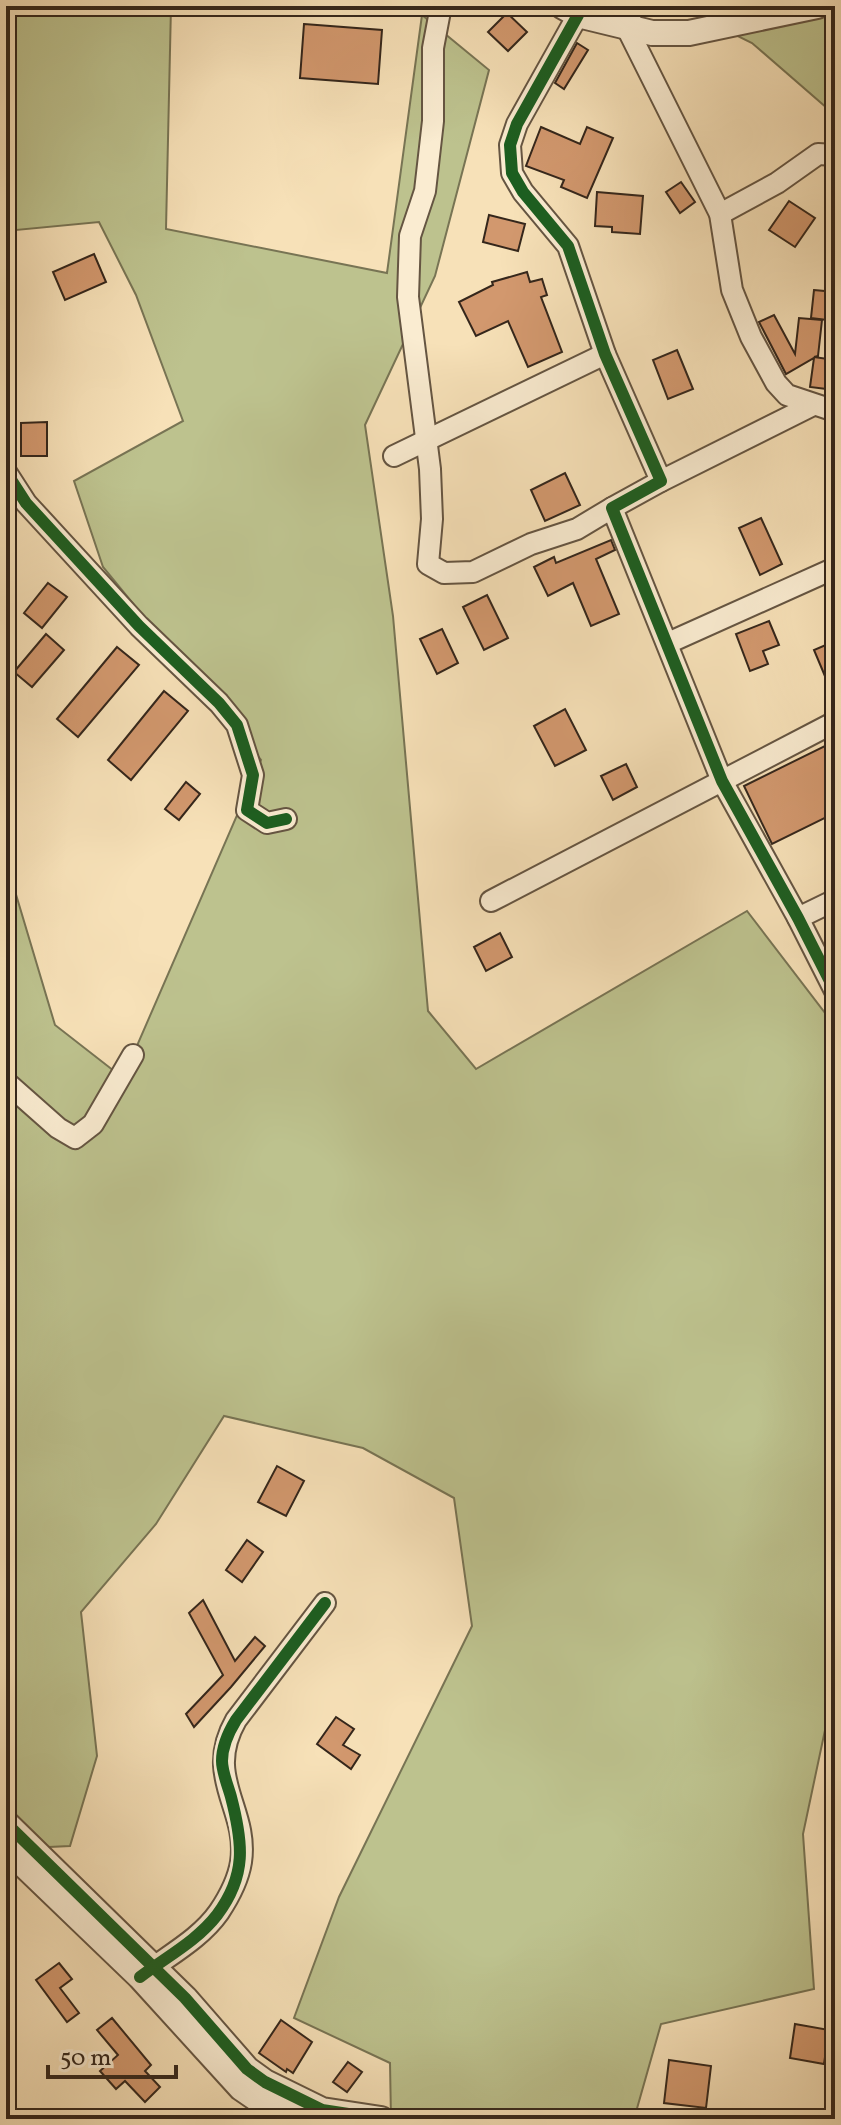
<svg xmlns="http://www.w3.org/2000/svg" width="841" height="2125" font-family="Vollkorn,serif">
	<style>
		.green { fill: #bdc28e; stroke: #787454; stroke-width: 2 }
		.building { fill: #d2986e; stroke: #34261b; stroke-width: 2 }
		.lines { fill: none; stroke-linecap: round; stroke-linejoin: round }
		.minor-casing { stroke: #655542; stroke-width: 24 }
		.tertiary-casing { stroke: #655542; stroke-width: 28 }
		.minor { stroke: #faecd1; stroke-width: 20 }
		.tertiary { stroke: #faecd1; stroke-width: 24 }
		.cycleway-casing { stroke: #faecd1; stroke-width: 17 }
		.cycleway { stroke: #1b5e20; stroke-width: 12 }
	</style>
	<rect width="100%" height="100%" fill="#f7e1b8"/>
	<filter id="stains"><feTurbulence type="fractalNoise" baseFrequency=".0025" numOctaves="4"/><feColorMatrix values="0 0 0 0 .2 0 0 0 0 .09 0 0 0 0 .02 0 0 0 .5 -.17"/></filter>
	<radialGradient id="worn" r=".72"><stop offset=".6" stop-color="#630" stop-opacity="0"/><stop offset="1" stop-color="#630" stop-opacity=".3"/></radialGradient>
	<g class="green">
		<path d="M6 6H171L166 229 387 273 422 15 489 70 435 276 365 425 393 616 428 1011 476 1069 747 911 835 1026V1683L803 1834 814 1989 661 2024 634 2119H391L390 2063 294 2018 339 1897 472 1626 454 1498 363 1448 224 1416 156 1524 81 1612 97 1756 70 1846 6 1849V861L55 1025 123 1078 261 760 103 567 74 481 183 421 136 295 99 222 6 231Z"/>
		<path d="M677 6H835V115L752 43Z"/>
	</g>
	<g class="building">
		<path d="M507 13 527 32 508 51 488 32Z"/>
		<path d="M304 24 382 30 378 84 300 78Z"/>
		<path d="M577 43 588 50 564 89 555 83Z"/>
		<path d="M541 127 580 144 587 127 613 138 587 198 561 187 564 180 526 166Z"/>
		<path d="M681 182 695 202 680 213 666 192Z"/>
		<path d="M597 192 643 196 640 234 612 232V227L595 226Z"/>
		<path d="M789 201 815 218 795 247 769 230Z"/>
		<path d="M489 215 525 224 518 251 483 242Z"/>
		<path d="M94 254 106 282 65 300 53 272Z"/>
		<path d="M527 272 530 282 542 279 547 295 541 297 562 352 528 367 508 321 476 336 459 302 493 285 492 282Z"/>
		<path d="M814 290 835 292V321L811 318Z"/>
		<path d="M774 315 795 354 799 318 822 320 818 356 814 357 835 360V390L810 387 814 358 786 374 759 322Z"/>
		<path d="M677 350 693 389 668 399 653 360Z"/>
		<path d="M47 422V456H21V423Z"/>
		<path d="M565 473 580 505 545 521 531 490Z"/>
		<path d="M761 518 782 564 760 575 739 528Z"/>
		<path d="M611 540 615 550 596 559 619 614 591 626 573 583 548 596 534 567 554 557 556 563Z"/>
		<path d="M48 583 67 597 42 628 24 613Z"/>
		<path d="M487 595 508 638 484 650 463 607Z"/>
		<path d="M769 621 779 645 763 651 768 664 750 671 736 634Z"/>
		<path d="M442 629 458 663 437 674 420 639Z"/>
		<path d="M46 634 64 650 32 687 14 672Z"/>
		<path d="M835 641V700L814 650Z"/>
		<path d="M117 647 139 665 78 737 57 719Z"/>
		<path d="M164 691 188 711 131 780 108 760Z"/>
		<path d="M565 709 586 750 555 766 534 726Z"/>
		<path d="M835 741V813L772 844 744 786Z"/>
		<path d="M626 764 637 787 613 800 601 776Z"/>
		<path d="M186 782 200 794 179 820 165 809Z"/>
		<path d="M500 933 512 957 486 971 474 947Z"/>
		<path d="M277 1466 304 1481 286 1516 258 1502Z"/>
		<path d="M247 1540 263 1552 242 1582 226 1570Z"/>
		<path d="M203 1600 235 1661 255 1637 265 1646 231 1687 194 1727 186 1714 223 1675 189 1613Z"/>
		<path d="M336 1717 354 1729 343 1745 360 1755 351 1769 317 1744Z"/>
		<path d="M59 1963 72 1979 60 1988 79 2013 67 2022 36 1980Z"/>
		<path d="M112 2018 151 2065 145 2071 160 2087 145 2102 125 2081 116 2089 100 2071 118 2055 97 2030Z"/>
		<path d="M281 2020 312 2042 293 2073 287 2069 286 2072 259 2053Z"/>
		<path d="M795 2024 829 2030 824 2064 790 2058Z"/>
		<path d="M669 2060 711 2066 706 2108 664 2103Z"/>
		<path d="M348 2062 362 2072 347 2092 333 2082Z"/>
	</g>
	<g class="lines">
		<g class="minor-casing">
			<g id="minor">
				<path d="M441 6 433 48V121L425 191 410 236 408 297 430 469 432 519 428 564 444 573 473 572 531 544 577 529 612 508"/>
				<path d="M634 6 626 26 720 214 732 290 751 337 776 383 787 395 835 411"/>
				<path d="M578 15 517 124 510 145 512 173 523 192 568 246 605 354 661 481 612 508 722 781 798 918 835 991"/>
				<path d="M720 214 777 183 818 154 835 155"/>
				<path d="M394 456 605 354"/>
				<path d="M6 472 26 503 139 626 219 703 237 725 253 775 247 810 267 823 286 819"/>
				<path d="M661 481 813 405"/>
				<path d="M668 643 835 568"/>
				<path d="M491 901 835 722"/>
				<path d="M798 918 835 900"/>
				<path d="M6 1082 58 1128 75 1138 93 1124 133 1055"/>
				<path d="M143 1975C169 1955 200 1939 219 1912 229 1897 238 1881 241 1862 249 1808 203 1778 236 1720L325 1603"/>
			</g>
		</g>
		<g class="tertiary-casing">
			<g id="tertiary">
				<path d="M562 6 578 15 652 33H689L817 6"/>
				<path d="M6 1823 185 1998 247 2069 265 2082 322 2110 381 2119"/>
				<path d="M6 1848 140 1977 241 2088 260 2101 297 2119"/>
			</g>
		</g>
		<use href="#minor" class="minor"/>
		<use href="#tertiary" class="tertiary"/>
		<g class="cycleway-casing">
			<g id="cycleway">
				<path d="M578 15 517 124 510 145 512 173 523 192 568 246 605 354 661 481 612 508 722 781 798 918 835 991"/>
				<path d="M6 472 26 503 139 626 219 703 237 725 253 775 247 810 267 823 286 819"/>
				<path d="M6 1823 185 1998 247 2069 265 2082 322 2110 381 2119"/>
				<path d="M140 1977C166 1957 197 1941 217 1915 247 1875 243 1843 231 1797 228 1786 222 1772 222 1761 222 1746 228 1733 236 1720L325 1603"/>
			</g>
		</g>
		<use href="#cycleway" class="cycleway"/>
	</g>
	<rect width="841" height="2125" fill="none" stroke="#f7e1b8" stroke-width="32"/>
	<rect x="8" y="8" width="825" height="2109" fill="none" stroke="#34261b" stroke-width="4"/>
	<rect x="16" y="16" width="809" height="2093" fill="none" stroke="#34261b" stroke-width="2"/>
	<path d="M48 2065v12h128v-12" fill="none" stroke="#34261b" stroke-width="4"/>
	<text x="60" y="2065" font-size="24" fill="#34261b" stroke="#faecd1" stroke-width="6" paint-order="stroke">50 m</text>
	<rect width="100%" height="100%" filter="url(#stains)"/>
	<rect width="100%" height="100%" fill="url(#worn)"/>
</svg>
